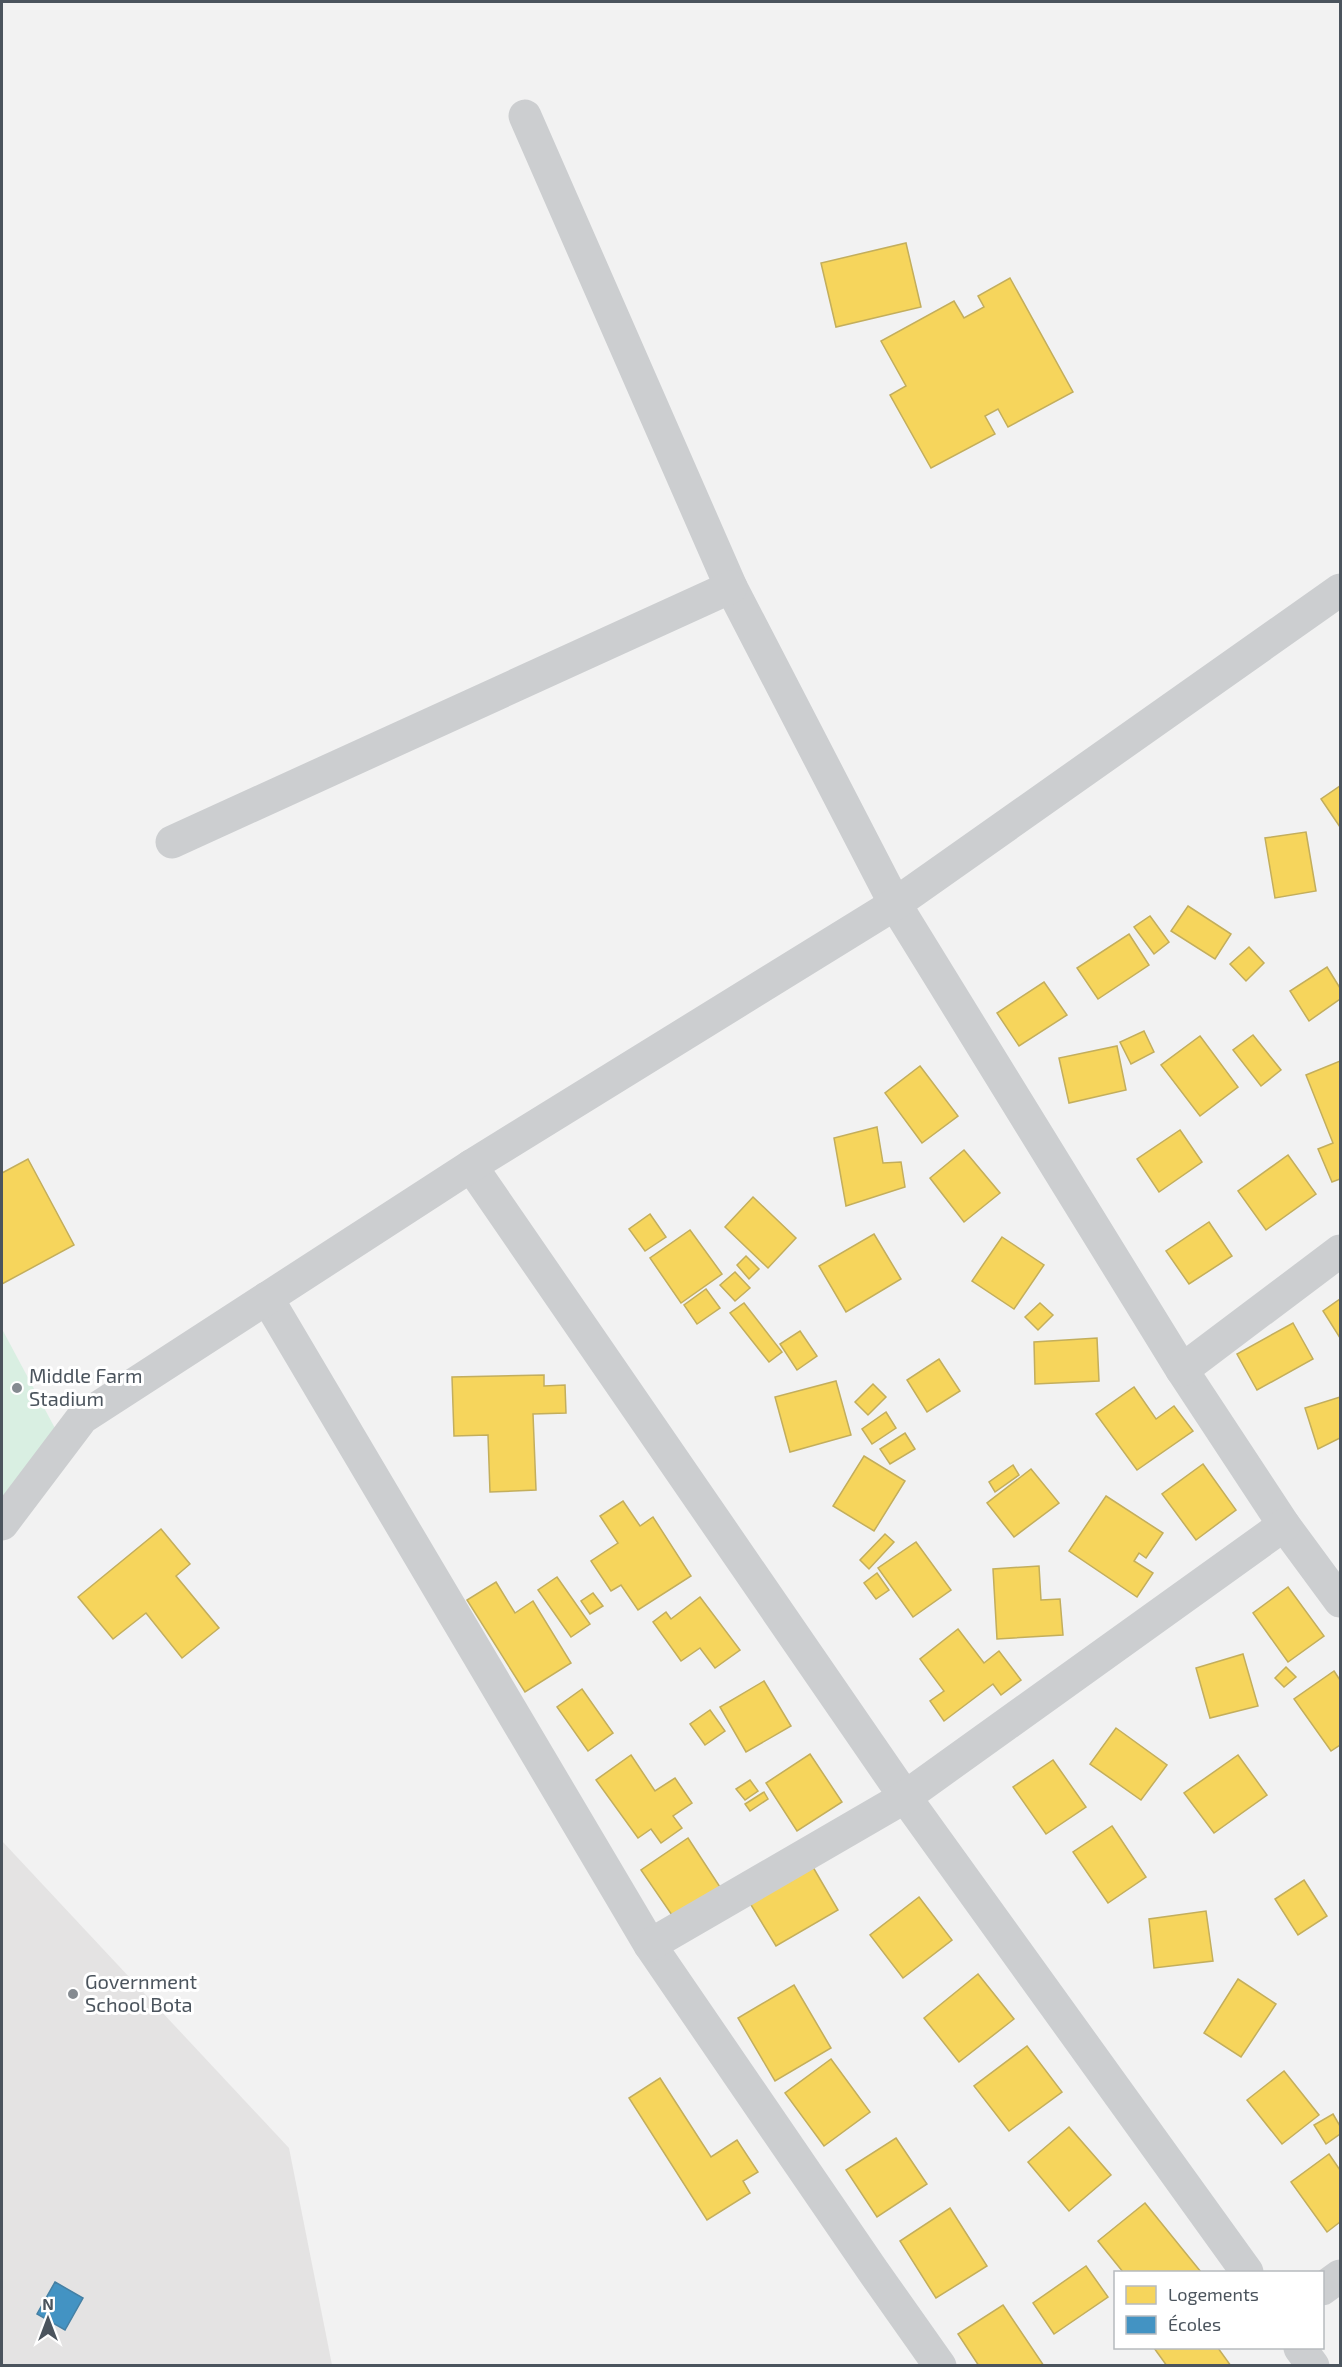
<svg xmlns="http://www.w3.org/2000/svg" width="1342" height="2367" font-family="'Exo 2',sans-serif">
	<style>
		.education { fill: #e4e3e3 }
		.green { fill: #d9efe2 }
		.homes { fill: #f6d55c; stroke: #c3ae5c; stroke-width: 1.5 }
		.schools { fill: #4393c3; stroke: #4580a4; stroke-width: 1.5 }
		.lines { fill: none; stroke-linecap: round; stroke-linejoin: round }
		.minor { stroke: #ccced0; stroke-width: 33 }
		.poi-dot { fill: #858b91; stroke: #fff; stroke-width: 2 }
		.labels { text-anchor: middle; stroke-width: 6; stroke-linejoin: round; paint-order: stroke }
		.poi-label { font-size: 20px; fill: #4b545d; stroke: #fff; text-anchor: start }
	</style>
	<rect width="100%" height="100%" fill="#f2f2f2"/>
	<path class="education" d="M2 1841 289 2148 332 2365H2Z"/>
	<path class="green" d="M2 1329 65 1447 2 1522Z"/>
	<g class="homes">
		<path d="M906 243 921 307 836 327 821 263Z"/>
		<path d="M1010 278 1073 392 1008 427 998 409 985 416 995 434 931 468 890 395 906 386 881 341 954 301 964 318 984 307 978 296Z"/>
		<path d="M1340 786V827L1321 799Z"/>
		<path d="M1306 832 1316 891 1275 898 1265 838Z"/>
		<path d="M1188 906 1231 934 1215 959 1171 931Z"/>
		<path d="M1150 916 1169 942 1154 954 1134 927Z"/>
		<path d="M1129 934 1149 965 1098 999 1077 968Z"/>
		<path d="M1249 947 1264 963 1246 981 1230 964Z"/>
		<path d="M1327 967 1340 988V999L1309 1021 1290 991Z"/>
		<path d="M1044 982 1067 1015 1019 1046 997 1013Z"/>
		<path d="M1144 1031 1154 1052 1131 1064 1120 1042Z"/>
		<path d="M1253 1035 1281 1070 1261 1086 1233 1050Z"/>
		<path d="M1200 1036 1238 1087 1200 1116 1161 1065Z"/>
		<path d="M1117 1046 1126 1090 1069 1103 1059 1058Z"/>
		<path d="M1340 1061V1179L1332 1182 1318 1149 1333 1143 1306 1075Z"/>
		<path d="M920 1066 958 1116 922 1143 885 1093Z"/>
		<path d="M877 1127 883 1163 901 1162 905 1187 846 1206 834 1138Z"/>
		<path d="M1180 1130 1202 1162 1159 1192 1137 1159Z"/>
		<path d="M964 1150 1000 1193 964 1222 930 1178Z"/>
		<path d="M1288 1155 1316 1194 1266 1230 1238 1191Z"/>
		<path d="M28 1159 74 1245 2 1284V1173Z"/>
		<path d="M753 1197 796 1238 768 1268 725 1227Z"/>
		<path d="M650 1214 666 1237 645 1251 629 1229Z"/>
		<path d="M1209 1222 1232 1256 1189 1284 1166 1251Z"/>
		<path d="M690 1230 722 1274 681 1303 650 1258Z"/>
		<path d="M874 1234 901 1279 846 1312 819 1266Z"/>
		<path d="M1002 1237 1044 1265 1014 1309 972 1281Z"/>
		<path d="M746 1256 759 1269 749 1279 737 1265Z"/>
		<path d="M735 1272 750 1288 735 1301 720 1285Z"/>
		<path d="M706 1289 720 1308 697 1324 684 1305Z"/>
		<path d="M1340 1299V1338L1323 1311Z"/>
		<path d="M744 1303 782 1352 769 1362 730 1313Z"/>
		<path d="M1040 1303 1053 1315 1038 1330 1025 1317Z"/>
		<path d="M1293 1323 1313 1359 1257 1390 1237 1354Z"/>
		<path d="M800 1331 817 1356 797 1370 780 1344Z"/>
		<path d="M1097 1338 1099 1381 1035 1384 1034 1342Z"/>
		<path d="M939 1359 960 1391 927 1412 907 1380Z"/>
		<path d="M544 1375V1386L565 1385 566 1413 533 1414 536 1490 490 1492 488 1435 454 1436 452 1377Z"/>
		<path d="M836 1381 851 1435 790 1452 775 1397Z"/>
		<path d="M873 1384 886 1397 868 1415 855 1402Z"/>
		<path d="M1134 1387 1156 1419 1174 1406 1193 1431 1137 1470 1096 1414Z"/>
		<path d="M1340 1397V1438L1318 1449 1305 1408Z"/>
		<path d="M886 1412 896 1428 872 1444 862 1429Z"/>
		<path d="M905 1433 915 1449 890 1464 880 1449Z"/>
		<path d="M864 1456 905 1481 874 1531 833 1506Z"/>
		<path d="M1203 1464 1236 1510 1196 1540 1162 1494Z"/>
		<path d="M1013 1465 1019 1475 995 1492 989 1482Z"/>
		<path d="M1031 1469 1059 1503 1014 1537 987 1503Z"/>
		<path d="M1106 1496 1163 1533 1146 1558 1139 1553 1134 1561 1153 1573 1137 1597 1069 1551Z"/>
		<path d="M623 1501 640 1526 653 1517 691 1576 638 1610 621 1585 611 1591 591 1561 618 1543 600 1516Z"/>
		<path d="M161 1529 190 1564 176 1576 219 1628 182 1658 146 1613 113 1639 78 1597Z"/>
		<path d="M885 1534 894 1542 869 1569 860 1560Z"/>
		<path d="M916 1542 951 1590 913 1617 878 1568Z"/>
		<path d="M1039 1566 1041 1600 1060 1599 1063 1635 997 1639 993 1569Z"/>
		<path d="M877 1573 889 1590 876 1599 864 1583Z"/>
		<path d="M557 1577 590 1624 571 1637 538 1590Z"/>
		<path d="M496 1582 515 1613 533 1601 571 1663 525 1692 467 1600Z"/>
		<path d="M1288 1587 1324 1636 1288 1662 1253 1613Z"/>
		<path d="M593 1593 603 1606 590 1614 581 1601Z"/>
		<path d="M700 1597 740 1650 715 1668 700 1648 681 1661 653 1622 666 1612 671 1619Z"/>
		<path d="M958 1629 984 1663 999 1651 1021 1680 1001 1695 993 1684 944 1721 930 1701 944 1691 920 1659Z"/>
		<path d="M1243 1654 1258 1706 1210 1718 1196 1668Z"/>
		<path d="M1286 1667 1296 1677 1284 1687 1275 1678Z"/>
		<path d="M1334 1671 1340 1680V1745L1331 1751 1294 1699Z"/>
		<path d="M764 1681 791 1726 746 1752 720 1707Z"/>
		<path d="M582 1689 613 1733 588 1751 557 1707Z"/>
		<path d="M710 1710 725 1731 705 1745 690 1724Z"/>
		<path d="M1116 1728 1167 1765 1141 1800 1090 1764Z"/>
		<path d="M810 1754 842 1802 797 1831 766 1783Z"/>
		<path d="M631 1755 655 1791 675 1778 692 1803 673 1816 682 1828 661 1843 651 1829 638 1838 596 1780Z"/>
		<path d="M1238 1755 1267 1795 1214 1833 1184 1793Z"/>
		<path d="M1053 1760 1086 1807 1046 1834 1013 1787Z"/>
		<path d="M750 1780 758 1791 745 1800 736 1789Z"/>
		<path d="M764 1792 768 1799 750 1811 745 1804Z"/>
		<path d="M1112 1826 1146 1877 1108 1903 1073 1852Z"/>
		<path d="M688 1838 720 1887 674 1918 641 1870Z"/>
		<path d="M810 1862 838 1910 776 1946 748 1900Z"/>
		<path d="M1304 1880 1327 1916 1298 1935 1275 1899Z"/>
		<path d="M919 1897 952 1940 903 1978 870 1935Z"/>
		<path d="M1206 1911 1213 1961 1154 1968 1149 1919Z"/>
		<path d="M978 1974 1014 2019 959 2062 924 2018Z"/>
		<path d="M1238 1979 1276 2004 1241 2057 1204 2033Z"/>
		<path d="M794 1985 831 2048 775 2081 738 2018Z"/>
		<path d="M1027 2046 1062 2092 1009 2131 974 2086Z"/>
		<path d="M831 2059 870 2112 824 2146 785 2093Z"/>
		<path d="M1284 2071 1319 2115 1282 2144 1247 2100Z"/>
		<path d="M660 2078 711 2157 737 2140 758 2172 743 2181 750 2193 707 2220 629 2098Z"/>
		<path d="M1333 2114 1340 2126V2134L1326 2144 1314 2125Z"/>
		<path d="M1069 2127 1111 2175 1069 2211 1028 2162Z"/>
		<path d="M896 2138 927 2184 877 2217 846 2170Z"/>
		<path d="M1329 2154 1340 2170V2222L1327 2232 1291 2182Z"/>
		<path d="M1145 2203 1201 2272H1123L1098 2241Z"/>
		<path d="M950 2208 987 2266 936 2298 900 2241Z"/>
		<path d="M1086 2266 1108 2297 1054 2334 1033 2303Z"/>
		<path d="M1003 2305 1044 2366H979L958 2334Z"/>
		<path d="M1154 2348H1218L1231 2366H1167Z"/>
	</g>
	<path class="schools" d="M55 2282 83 2298 65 2330 37 2314Z"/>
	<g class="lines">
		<g class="minor">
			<path d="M525 116 731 587 895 904 1182 1370 1284 1525 1340 1601"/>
			<path d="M172 842 731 587"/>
			<path d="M471 1166 905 1797 1247 2272"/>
			<path d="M267 1298 650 1945 873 2271 940 2366"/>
			<path d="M1182 1370 1340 1251"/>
			<path d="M2 1524 82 1418 471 1166 895 904 1340 590"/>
			<path d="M650 1945 905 1797 1284 1525"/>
			<path d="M1322 2289 1340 2276"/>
			<path d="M1300 2348 1313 2366"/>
		</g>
	</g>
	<g class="poi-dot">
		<circle cx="17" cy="1388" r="6"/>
		<circle cx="73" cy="1994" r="6"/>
	</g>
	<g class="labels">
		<g class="poi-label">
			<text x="29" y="1383">Middle Farm<tspan x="29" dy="23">Stadium</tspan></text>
			<text x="85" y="1989">Government<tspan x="85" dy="23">School Bota</tspan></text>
		</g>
	</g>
	<rect width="1342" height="2367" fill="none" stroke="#4b545d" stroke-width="6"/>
	<rect x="1114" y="2271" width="210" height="78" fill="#ffffff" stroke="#b7bbbe" stroke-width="1.5"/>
	<rect x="1126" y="2286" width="30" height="18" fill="#f6d55c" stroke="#b7bbbe" stroke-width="1.5"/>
	<text x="1168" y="2301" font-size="18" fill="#4b545d">Logements</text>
	<rect x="1126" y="2316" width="30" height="18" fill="#4393c3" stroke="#b7bbbe" stroke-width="1.5"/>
	<text x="1168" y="2331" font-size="18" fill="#4b545d">Écoles</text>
	<g transform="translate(48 2319)" stroke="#ffffff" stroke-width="4.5" paint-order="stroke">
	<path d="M0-4.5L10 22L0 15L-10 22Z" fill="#4b545d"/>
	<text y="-9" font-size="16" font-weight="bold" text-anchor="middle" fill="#4b545d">N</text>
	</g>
</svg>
